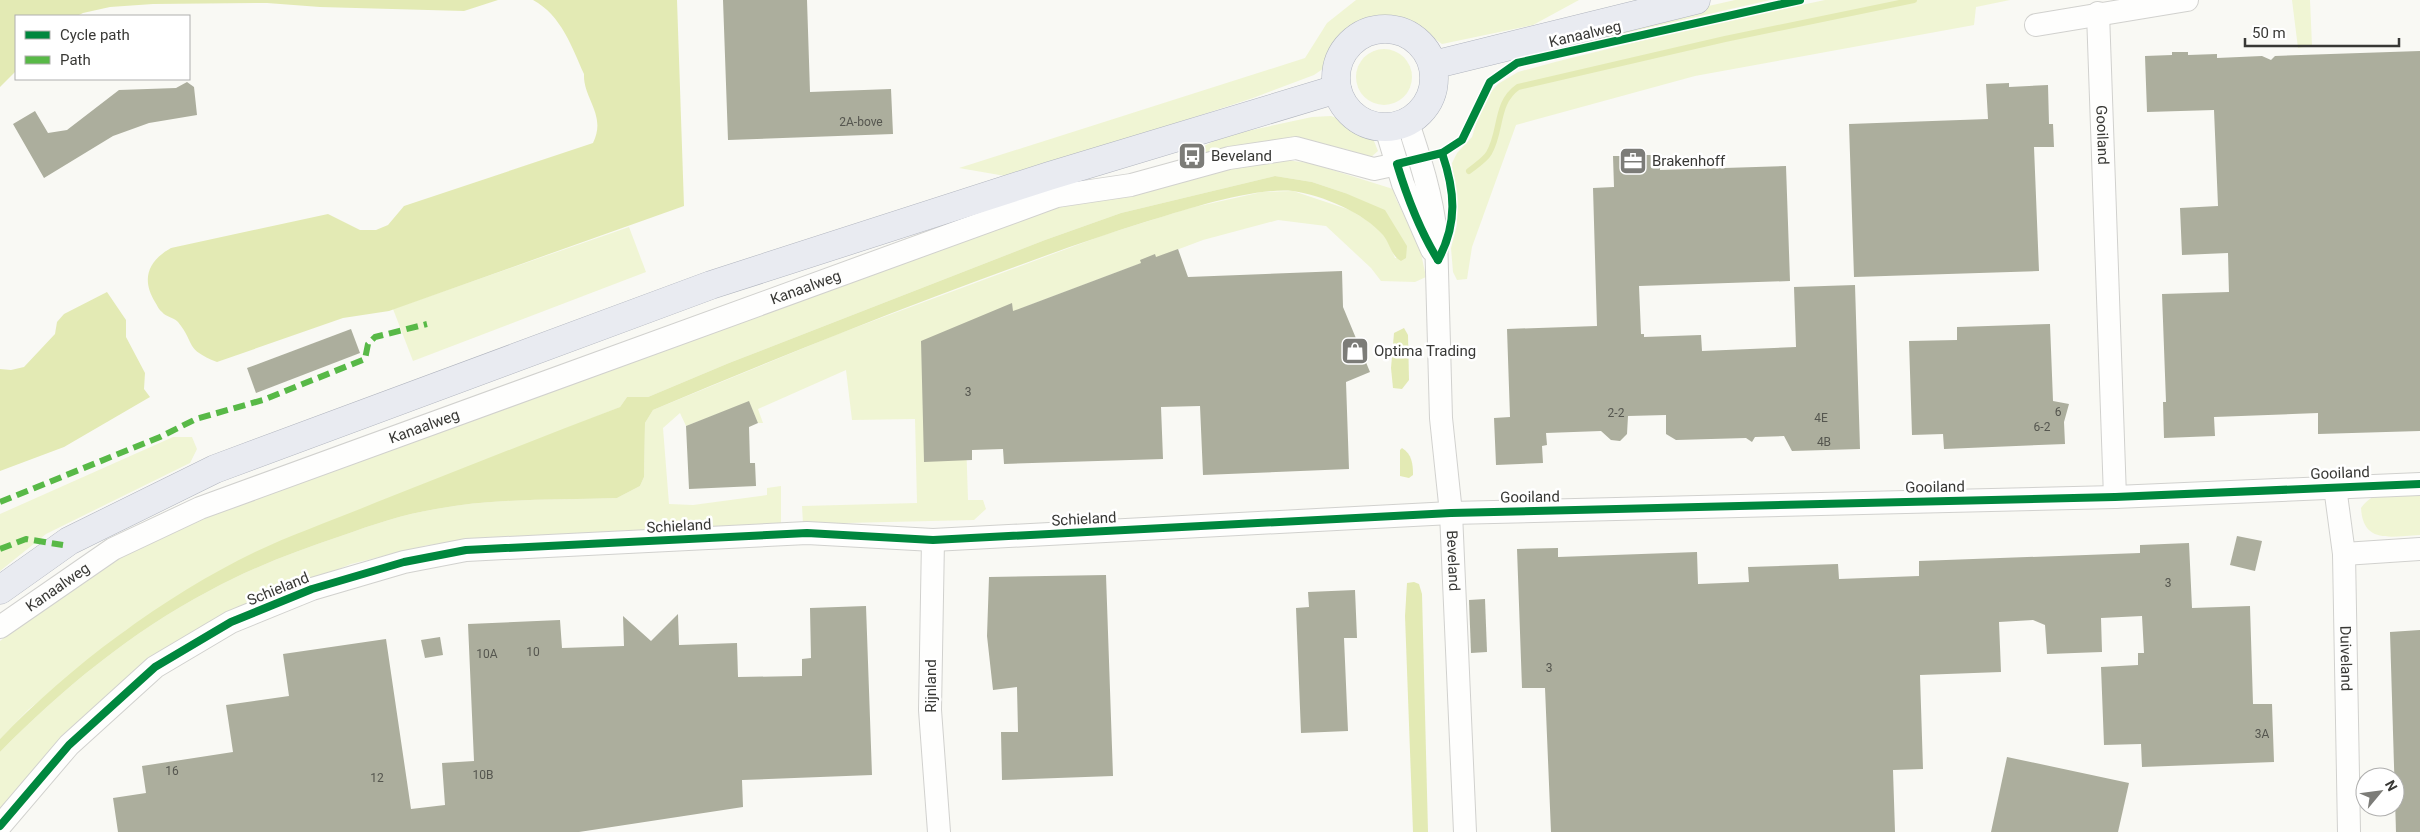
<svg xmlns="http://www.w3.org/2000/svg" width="2420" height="832" font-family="Roboto,sans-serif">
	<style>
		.green { fill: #f0f5d4 }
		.water { fill: #e3eab4 }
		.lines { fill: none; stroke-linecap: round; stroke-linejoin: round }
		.stream { stroke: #e3eab4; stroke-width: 6 }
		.building { fill: #acae9d }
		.street-casing { stroke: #d1d1ce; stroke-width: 24 }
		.primary-casing { stroke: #b0b4be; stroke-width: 29 }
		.street { stroke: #fefefd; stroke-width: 22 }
		.primary { stroke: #e9ebf1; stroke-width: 28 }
		.quiet { stroke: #58b947; stroke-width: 6; stroke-dasharray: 12 6; stroke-linecap: butt }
		.cycleway-casing { stroke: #fff; stroke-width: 11 }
		.cycleway { stroke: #00873e; stroke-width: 8 }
		.labels { text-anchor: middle; stroke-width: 5; stroke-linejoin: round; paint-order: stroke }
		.number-label { font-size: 12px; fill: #55564f }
		.street-label { font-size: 15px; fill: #383835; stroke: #fff }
		.poi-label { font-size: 15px; fill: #383835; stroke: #fff; text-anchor: start }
	</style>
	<rect width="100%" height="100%" fill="#f9f9f4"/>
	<g class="green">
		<path d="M1356 0H1579L1533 25 1442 44 1422 30 1399 20H1378L1350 33 1330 64 1314 75 1253 98 1011 177 959 168 1305 58 1327 23Z"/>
		<path d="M1735 0H1770L1556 49H1541L1651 19Z"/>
		<path d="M1825 0H2010L1976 7 1974 25 1695 76 1516 125 1472 247 1467 279 1457 280 1453 272 1451 248 1457 225 1452 163 1457 153 1472 137 1483 101 1498 84 1518 72 1555 62 1693 28Z"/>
		<path d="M2292 0H2310L2312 46 2298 48Z"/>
		<circle cx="1384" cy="77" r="28"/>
		<path d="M1331 116C1346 121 1357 131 1372 136L1378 151 1370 158 1346 149 1283 143 1196 159 1192 152 1224 136 1312 117Z"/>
		<path d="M1285 160 1310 163 1393 189 1396 199 1419 244 1426 277 1415 282 1381 281 1371 268 1326 226 1278 220 1203 240 1022 308 1024 384 965 407 968 500H983L986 509 974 520 803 524 802 506 917 503 915 419 852 420 846 370 758 409 763 423H758L749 402 686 426 680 413 663 428 669 504 693 505 767 495V488L781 486V524L616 531 428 545 351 564 264 599 195 634 0 813V752C60 691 132 631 209 591 251 568 296 551 341 536 372 525 404 514 436 509 495 498 557 500 617 498L640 486 644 477 645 423 653 410 838 334 1104 235 1190 208 1262 192 1293 191 1350 210 1376 226 1387 239 1395 258H1406L1345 193 1312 182 1275 176 1121 213 1045 240 729 363 648 397H627L620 407 255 553 183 593 126 630 28 710 0 739V641L66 589 184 521 1055 203 1241 164Z"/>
		<path d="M629 227 646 272 413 361 393 309Z"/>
		<path d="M173 437H192L197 449 190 463 46 534 0 571V514Z"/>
		<path d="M2420 490V535C2392 536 2363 545 2361 508 2377 487 2395 492 2420 490Z"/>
	</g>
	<g class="water">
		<path d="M0 0H498L464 11 320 7 267 3 153 4 110 7 83 13 77 16H16V71L0 87Z"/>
		<path d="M533 0H677L684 206 389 311 343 318 217 362C184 349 196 344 178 322 173 317 166 317 162 312 159 310 157 305 155 302 141 279 148 261 171 248L328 214 360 230H376L388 225 404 206 593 143C607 115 583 99 584 74 572 47 561 15 533 0Z"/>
		<path d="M1275 176 1312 182 1345 193 1385 210 1407 246 1406 258 1401 261C1391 256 1390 243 1383 235 1364 213 1322 195 1293 191 1253 187 1185 210 1145 222 1074 244 1004 271 934 297 839 333 746 371 653 410L645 423 644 477 640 486 617 498C557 500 495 498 436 509 404 514 372 525 341 536 296 551 251 568 209 591 132 631 60 691 0 752V739C70 666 164 596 255 552 295 533 337 519 377 502 458 470 539 438 620 407L627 397H648L729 363 1045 240 1121 213Z"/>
		<path d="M107 292 126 320V337L145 373 144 389 150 397 64 447 0 471V369L11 370 24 367 55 334 57 322 64 314Z"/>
		<path d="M1404 328 1408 335 1409 380 1402 389 1393 388 1391 368 1394 333Z"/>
		<path d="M1402 448C1412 454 1413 464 1413 475L1409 478 1400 476V450Z"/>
		<path d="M1414 582 1419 584 1422 594 1428 832H1413L1405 616 1407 583Z"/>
	</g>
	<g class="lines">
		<path class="stream" d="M1469 171C1475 166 1485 160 1489 153 1502 131 1495 103 1518 87L1725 39 1914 0"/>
	</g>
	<g class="building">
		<path d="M723 0H807L810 92 891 89 893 134 728 140Z"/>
		<path d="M2420 51V431L2318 434V413L2214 417 2215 436 2164 438 2163 402H2166L2162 294 2229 292 2228 253 2182 255 2180 208 2218 206 2214 110 2147 112 2145 56 2172 55V52H2188V55L2217 54V58L2262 56 2271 60 2275 56Z"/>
		<path d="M187 82 194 87 197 115 149 123 113 136 44 178 13 124 35 111 48 133 67 130 119 90 176 88Z"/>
		<path d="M2009 83V87L2048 85 2049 124H2053L2054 147H2034L2039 271 1854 277 1849 124 1988 119 1986 84Z"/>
		<path d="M1632 148 1640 155H1659L1660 170 1786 166 1790 281 1639 286 1641 334H1644V337L1701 335 1702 351 1796 347 1794 287 1855 285 1860 449 1792 451 1784 436 1755 437 1752 442 1746 438 1676 440 1666 434V415L1628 416 1627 434 1620 441 1611 440 1601 431 1546 433 1547 445 1542 446 1543 463 1496 465 1494 418 1510 417 1507 329 1597 326 1593 188 1614 187 1613 156H1624Z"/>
		<path d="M1178 249 1188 277 1342 271 1343 307 1370 372 1346 382 1349 469 1203 475 1200 406 1161 407 1163 459 1004 464 1003 449 972 450V460L924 462 921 341 1012 303 1013 311 1141 263 1140 260 1155 254 1156 257Z"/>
		<path d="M2050 324 2053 401 2069 404 2064 422 2065 444 1944 449 1943 434 1912 435 1909 341 1957 340V327Z"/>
		<path d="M351 329 360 353 256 393 247 368Z"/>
		<path d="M749 401 758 423 749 427 750 463H755L756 486 689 489 686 426Z"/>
		<path d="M2237 536 2262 541 2255 571 2230 565Z"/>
		<path d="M2189 543 2192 608 2250 606 2253 704H2272L2274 762 2142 767 2141 744 2104 745 2101 667 2138 665V653H2144L2142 616 2101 618 2102 652 2047 654 2045 625 2033 620 1999 622 2001 672 1920 675 1923 769 1893 770 1895 832H1551L1545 688H1522L1517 549 1558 548V557L1697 552 1698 584 1749 582 1748 567 1838 564 1839 579 1919 576V561L2140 553V545Z"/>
		<path d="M1106 575 1113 776 1002 780 1001 732H1018L1017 687 993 690 987 636 989 577Z"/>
		<path d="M1355 590 1357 638H1344L1348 731 1301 733 1296 608 1309 607 1308 592Z"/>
		<path d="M1485 599 1487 652 1471 653 1469 600Z"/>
		<path d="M866 606 872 775 742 780 743 807 579 832H118L113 798 146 793 142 766 233 752 226 705 289 696 283 654 386 639 411 809 445 805 442 763 474 761 468 624 560 620 562 648 624 646 623 616 651 641 678 614 679 645 737 643 738 677 802 676V659L811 658 810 608Z"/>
		<path d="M2420 630V832H2396L2390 632Z"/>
		<path d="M440 637 443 655 425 658 421 640Z"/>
		<path d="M2007 757 2129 783 2118 832H1991Z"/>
	</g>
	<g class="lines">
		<g class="street-casing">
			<g id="street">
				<path id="s1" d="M2098 13 2115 497"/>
				<path d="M2036 25 2187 0"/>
				<path id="s2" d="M1408 123C1420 159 1432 196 1436 235L1441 418 1451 513 1465 832"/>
				<path d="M1386 128 1403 184 1432 250"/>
				<path id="s3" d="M2335 487 2344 554 2349 832"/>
				<path d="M933 540 930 710 939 832"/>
				<path d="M2344 554 2420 549"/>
				<path id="s4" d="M0 627 113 549 200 508 1057 196 1131 185 1229 158 1296 148 1374 169 1397 164"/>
				<path d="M0 826 69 745 155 667 231 622 312 589 404 562 466 550 807 533 933 540 1451 513 2115 497 2420 484"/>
			</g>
		</g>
		<g class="primary-casing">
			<g id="primary">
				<circle cx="1385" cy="78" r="49"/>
				<path d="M1433 65 1696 0"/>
				<path d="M0 590 69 541 215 469 711 285 1049 176 1337 89"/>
			</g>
		</g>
		<use href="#street" class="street"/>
		<use href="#primary" class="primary"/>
		<g class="quiet">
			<path d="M0 502 160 437 196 419 263 400 365 359 368 344 375 337 427 324"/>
			<path d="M0 549 26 539 63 545"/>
		</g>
		<g class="cycleway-casing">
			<g id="cycleway">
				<path d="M1438 260C1420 231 1407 197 1397 164L1442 153 1462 140 1490 82 1517 63 1800 0"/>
				<path d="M1438 260C1458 223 1455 191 1442 153"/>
				<path d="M0 826 69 745 155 667 231 622 312 589 404 562 466 550 807 533 933 540 1451 513 2115 497 2420 484"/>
			</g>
		</g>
		<use href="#cycleway" class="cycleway"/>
	</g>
	<defs>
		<g id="bus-square" transform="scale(1.4375)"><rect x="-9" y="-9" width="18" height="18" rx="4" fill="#7c7c78" stroke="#fff"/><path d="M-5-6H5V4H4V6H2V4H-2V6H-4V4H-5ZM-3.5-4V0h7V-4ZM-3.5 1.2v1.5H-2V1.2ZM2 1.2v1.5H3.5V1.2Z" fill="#fff"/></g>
		<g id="office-square" transform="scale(1.4375)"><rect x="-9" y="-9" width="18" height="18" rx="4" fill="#7c7c78" stroke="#fff"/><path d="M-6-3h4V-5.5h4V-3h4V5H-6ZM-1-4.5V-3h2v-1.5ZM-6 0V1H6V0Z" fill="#fff"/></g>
		<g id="shop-square" transform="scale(1.4375)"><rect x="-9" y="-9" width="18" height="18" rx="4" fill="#7c7c78" stroke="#fff"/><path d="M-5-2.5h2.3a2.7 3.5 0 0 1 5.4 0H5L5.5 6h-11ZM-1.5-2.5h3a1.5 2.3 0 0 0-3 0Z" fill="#fff"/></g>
	</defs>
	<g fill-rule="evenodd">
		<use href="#bus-square" x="1192" y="156"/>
		<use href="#office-square" x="1633" y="161"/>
		<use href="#shop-square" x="1355" y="351"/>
	</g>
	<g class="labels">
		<g class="number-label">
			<text x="861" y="126">2A-bove</text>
			<text x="968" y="396">3</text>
			<text x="2058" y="416">6</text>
			<text x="1616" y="417">2-2</text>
			<text x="1821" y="422">4E</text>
			<text x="2042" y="431">6-2</text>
			<text x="1824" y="446">4B</text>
			<text x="2168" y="587">3</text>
			<text x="533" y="656">10</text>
			<text x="487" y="658">10A</text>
			<text x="1549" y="672">3</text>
			<text x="2262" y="738">3A</text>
			<text x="172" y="775">16</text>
			<text x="483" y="779">10B</text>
			<text x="377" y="782">12</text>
		</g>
		<g class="street-label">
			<text transform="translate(1585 34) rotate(-13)" y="5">Kanaalweg</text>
			<text dy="5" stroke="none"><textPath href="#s1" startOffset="122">Gooiland</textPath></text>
			<text dy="5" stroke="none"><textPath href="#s4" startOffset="878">Kanaalweg</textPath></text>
			<text dy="5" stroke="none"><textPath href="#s4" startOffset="472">Kanaalweg</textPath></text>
			<text transform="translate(2340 473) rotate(-2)" y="5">Gooiland</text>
			<text transform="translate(1935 487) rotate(-1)" y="5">Gooiland</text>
			<text transform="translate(1530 497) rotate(-1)" y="5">Gooiland</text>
			<text transform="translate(1084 519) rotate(-3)" y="5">Schieland</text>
			<text transform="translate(679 526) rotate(-3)" y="5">Schieland</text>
			<text dy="5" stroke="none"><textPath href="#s2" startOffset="442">Beveland</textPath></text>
			<text dy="5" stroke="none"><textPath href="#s4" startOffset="70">Kanaalweg</textPath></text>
			<text transform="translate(278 589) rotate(-22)" y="5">Schieland</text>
			<text dy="5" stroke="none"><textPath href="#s3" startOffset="172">Duiveland</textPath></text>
			<text transform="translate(931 686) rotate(-90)" y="5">Rijnland</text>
		</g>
		<g class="poi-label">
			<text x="1211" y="161">Beveland</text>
			<text x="1652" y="166">Brakenhoff</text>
			<text x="1374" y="356">Optima Trading</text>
		</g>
	</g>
	<rect x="15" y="15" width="175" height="65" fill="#ffffff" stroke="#afafae"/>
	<rect x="25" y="31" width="25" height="8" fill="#00873e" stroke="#afafae"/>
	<text x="60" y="40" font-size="15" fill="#383835">Cycle path</text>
	<rect x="25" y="56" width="25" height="8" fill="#58b947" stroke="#afafae"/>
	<text x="60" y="65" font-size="15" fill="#383835">Path</text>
	<g transform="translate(2380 792) rotate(61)"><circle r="24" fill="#ffffff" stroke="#afafae"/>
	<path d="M0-4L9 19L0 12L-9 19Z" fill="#7c7c78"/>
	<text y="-8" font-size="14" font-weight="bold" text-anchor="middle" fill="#383835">N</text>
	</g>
	<path d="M2245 38v8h154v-8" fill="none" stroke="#383835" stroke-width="2.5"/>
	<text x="2252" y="38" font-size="15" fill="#383835" stroke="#ffffff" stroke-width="4" paint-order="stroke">50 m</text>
</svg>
